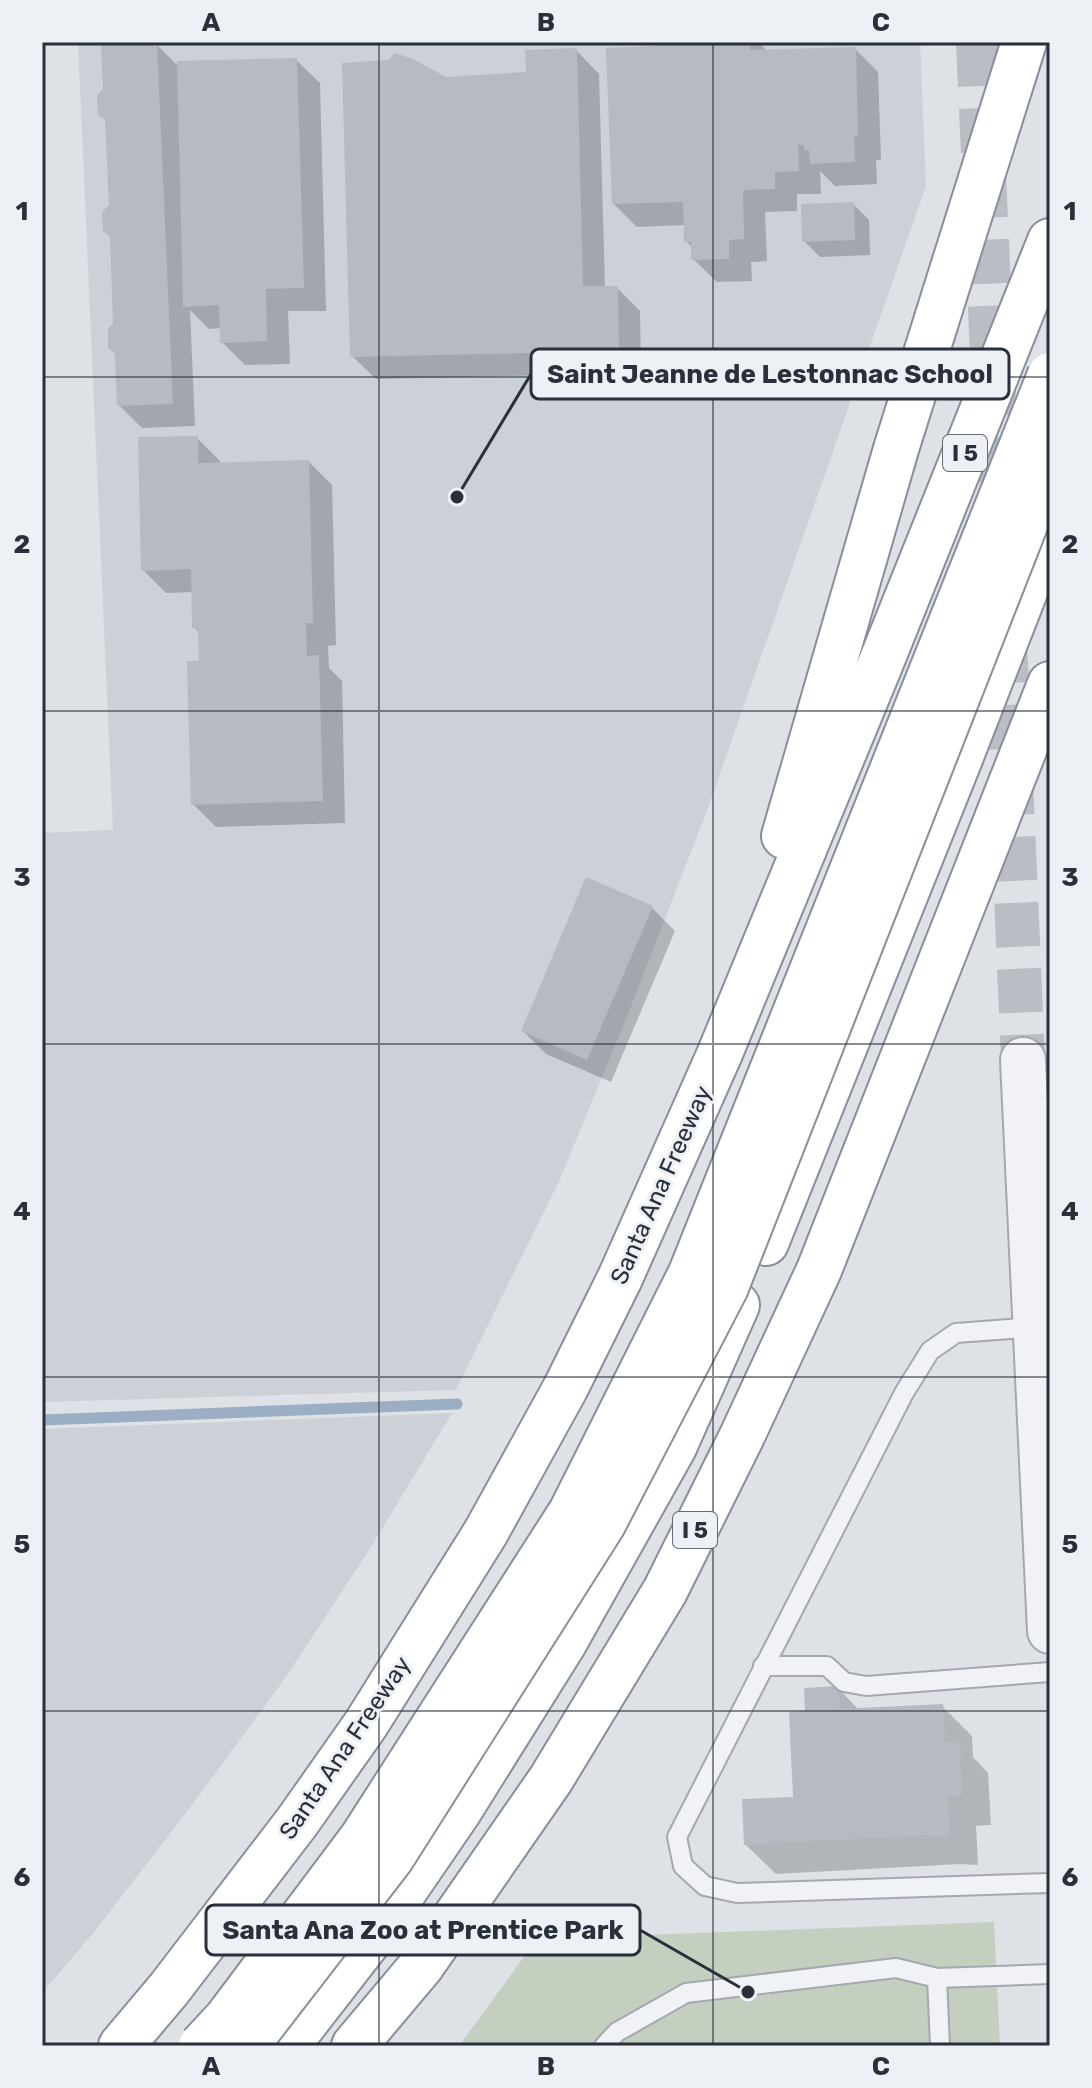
<svg xmlns="http://www.w3.org/2000/svg" width="1092" height="2088" font-family="Rubik,sans-serif">
	<style>
		.built { fill: #ccd0d7 }
		.green { fill: #c4cfc0 }
		.shadow { fill: #0003 }
		.lines { fill: none; stroke-linecap: round; stroke-linejoin: round }
		.stream { stroke: #9caec3; stroke-width: 11 }
		.building { fill: #b6bac2 }
		.tertiary-tunnel { stroke: #babdc4; stroke-width: 44; stroke-dasharray: 44 22; stroke-linecap: butt }
		.service-casing { stroke: #a4a8af; stroke-width: 22 }
		.tertiary-casing { stroke: #a4a8af; stroke-width: 48 }
		.motorway-casing { stroke: #878f9b; stroke-width: 48 }
		.service { stroke: #f0f2f5; stroke-width: 18 }
		.tertiary { stroke: #f0f2f5; stroke-width: 44 }
		.motorway { stroke: #fff; stroke-width: 44 }
		.motorway-bridge-casing { stroke: #878f9b; stroke-width: 48; stroke-linecap: butt }
		.motorway-bridge { stroke: #fff; stroke-width: 44 }
		.grid { fill: none; stroke: #292f3b; stroke-width: 2; stroke-opacity: 0.55 }
		.labels { text-anchor: middle; stroke-width: 6; stroke-linejoin: round; paint-order: stroke }
		.shield { fill: #edf0f4; stroke: #646972; stroke-width: 2 }
		.shield-label { font-size: 22px; font-weight: bold; fill: #292f3b }
		.street-label { font-size: 24px; fill: #292f3b; stroke: #edf0f4 }
		.leader { fill: none; stroke: #292f3b; stroke-width: 3 }
		.callout-dot { fill: #292f3b; stroke: #edf0f4; stroke-width: 3 }
		.callout { fill: #edf0f4; stroke: #292f3b; stroke-width: 3 }
		.callout-label { font-size: 26px; text-anchor: middle; font-weight: bold; fill: #292f3b }
		.neatline { fill: none; stroke: #292f3b; stroke-width: 3 }
		.grid-label { font-size: 26px; text-anchor: middle; font-weight: bold; fill: #292f3b }
	</style>
	<rect width="100%" height="100%" fill="#dee1e6"/>
	<g class="built">
		<path d="M78 42H920L926 186 708 808 630 1009 560 1179 456 1390 42 1402V833L113 830Z"/>
		<path d="M452 1413 371 1547 286 1677 192 1805 95 1931 42 1993V1429Z"/>
	</g>
	<path class="green" d="M994 1922 1000 2046H459L537 1939Z"/>
	<g class="shadow">
		<path d="M656 42H758L767 51 855 49 878 72 881 160H876L877 184 835 186 820 171 821 194H797V211L765 212 767 261 751 262 752 281 717 282 693 259V248L686 241V225L637 227 614 204 656 48Z"/>
		<path d="M157 45 179 67 296 60 320 83 326 311H288L290 364 245 365 222 342V328L209 329 190 310 195 426 142 428 119 405 115 323Z"/>
		<path d="M576 50 599 74 605 288H617L640 311 641 373 376 379 352 356 446 79 528 74Z"/>
		<path d="M853 204 869 220 870 255 820 257 804 241Z"/>
		<path d="M197 438 220 461V465L309 462 332 485 336 645 328 646 329 668 342 681 345 823 216 827 193 804 201 663 200 633 194 627 193 592 166 593 143 570Z"/>
		<path d="M652 908 675 931 611 1082 546 1054 523 1031Z"/>
		<path d="M838 1688 859 1710 942 1706 972 1736 973 1757 988 1773 991 1825 976 1826 978 1865 960 1864 776 1874 746 1845 795 1799 808 1713Z"/>
	</g>
	<g class="lines">
		<path class="stream" d="M42 1420 457 1404"/>
	</g>
	<g class="building">
		<path d="M654 42H750V50L856 47 858 137H854L855 162 810 164 809 150H804V145H798L799 171 775 172V189L743 190 744 239 729 240V259L691 260V242H684L683 202 612 204 606 48 654 46Z"/>
		<path d="M157 43 173 404 117 406 115 354 108 348V329L113 323 110 237 103 231 102 212 109 205 105 120 98 115 97 95 103 89 101 45Z"/>
		<path d="M577 48 583 286H618L619 351 350 357 342 63 388 60 395 53 413 59 446 77 526 72 525 50Z"/>
		<path d="M297 58 304 288 266 289 267 341 220 343 219 305 183 307 177 61Z"/>
		<path d="M854 202 855 240 802 242 801 204Z"/>
		<path d="M198 436V463L309 460 313 623H306L307 656 319 655 323 801 191 805 187 661H199L198 628H192L191 569 141 571 138 437Z"/>
		<path d="M586 877 653 906 587 1060 521 1031Z"/>
		<path d="M838 1686 840 1709 943 1704 945 1742 960 1741 962 1796 948 1797 950 1836H930V1835L744 1845 742 1799 793 1797 789 1712 805 1711 804 1688Z"/>
	</g>
	<g class="lines">
		<g class="tertiary-tunnel">
			<path d="M978 42 999 510"/>
			<path d="M1005 639 1023 1060"/>
		</g>
		<g class="service-casing">
			<g id="service">
				<path d="M1036 1327 956 1333 930 1351 904 1393 677 1837 683 1866 705 1886 737 1893 1050 1883"/>
				<path d="M763 1666H827L844 1682 866 1686 1050 1672"/>
				<path d="M604 2046 617 2032 686 1993 896 1968 937 1978"/>
				<path d="M940 2046 937 1978 1050 1974"/>
			</g>
		</g>
		<g class="tertiary-casing">
			<path id="tertiary" d="M1023 1060 1050 1631"/>
		</g>
		<g class="motorway-casing">
			<g id="motorway">
				<path d="M784 836 896 449 1024 42"/>
				<path d="M766 1243 961 756 1050 527"/>
				<path d="M121 2046 169 1989 297 1822 366 1724 486 1532 566 1387 620 1278 720 1053 880 665 1050 241"/>
				<path d="M287 2046 381 1925 459 1811 564 1643 674 1447 737 1305"/>
				<path d="M354 2046 422 1965 551 1779 665 1591 742 1436 819 1270 1050 684"/>
			</g>
		</g>
		<use href="#service" class="service"/>
		<use href="#tertiary" class="tertiary"/>
		<use href="#motorway" class="motorway"/>
		<g class="motorway-bridge-casing">
			<g id="motorway-bridge">
				<path d="M201 2046 227 2018 362 1838 571 1512 691 1273 1050 375"/>
				<path d="M246 2046 392 1857 603 1524 726 1287 1050 461"/>
			</g>
		</g>
		<use href="#motorway-bridge" class="motorway-bridge"/>
	</g>
	<path class="grid" d="M379 42V2046M713 42V2046M42 377H1050M42 711H1050M42 1044H1050M42 1377H1050M42 1711H1050"/>
	<g class="labels">
		<g class="shield">
			<rect x="943" y="435" width="44" height="36" rx="6"/>
			<rect x="673" y="1512" width="44" height="36" rx="6"/>
		</g>
		<g class="shield-label">
			<text x="965" y="461">I 5</text>
			<text x="695" y="1538">I 5</text>
		</g>
		<g class="street-label">
			<text transform="translate(661 1185) rotate(-66)" y="8">Santa Ana Freeway</text>
			<text transform="translate(345 1748) rotate(-56)" y="8">Santa Ana Freeway</text>
		</g>
	</g>
	<path class="leader" d="M457 497L531 374M748 1992L640 1930"/>
	<g class="callout-dot">
		<circle cx="457" cy="497" r="8"/>
		<circle cx="748" cy="1992" r="8"/>
	</g>
	<g class="callout">
		<rect x="531" y="349" width="478" height="50" rx="8"/>
		<rect x="206" y="1905" width="434" height="50" rx="8"/>
	</g>
	<g class="callout-label">
		<text x="770" y="383">Saint Jeanne de Lestonnac School</text>
		<text x="423" y="1939">Santa Ana Zoo at Prentice Park</text>
	</g>
	<rect width="1092" height="2088" fill="none" stroke="#edf0f4" stroke-width="88"/>
	<rect x="44" y="44" width="1004" height="2000" class="neatline"/>
	<g class="grid-label">
		<text x="211" y="31">A</text>
		<text x="546" y="31">B</text>
		<text x="881" y="31">C</text>
		<text x="22" y="220">1</text>
		<text x="1070" y="220">1</text>
		<text x="22" y="553">2</text>
		<text x="1070" y="553">2</text>
		<text x="22" y="886">3</text>
		<text x="1070" y="886">3</text>
		<text x="22" y="1220">4</text>
		<text x="1070" y="1220">4</text>
		<text x="22" y="1553">5</text>
		<text x="1070" y="1553">5</text>
		<text x="22" y="1886">6</text>
		<text x="1070" y="1886">6</text>
		<text x="211" y="2075">A</text>
		<text x="546" y="2075">B</text>
		<text x="881" y="2075">C</text>
	</g>
</svg>
